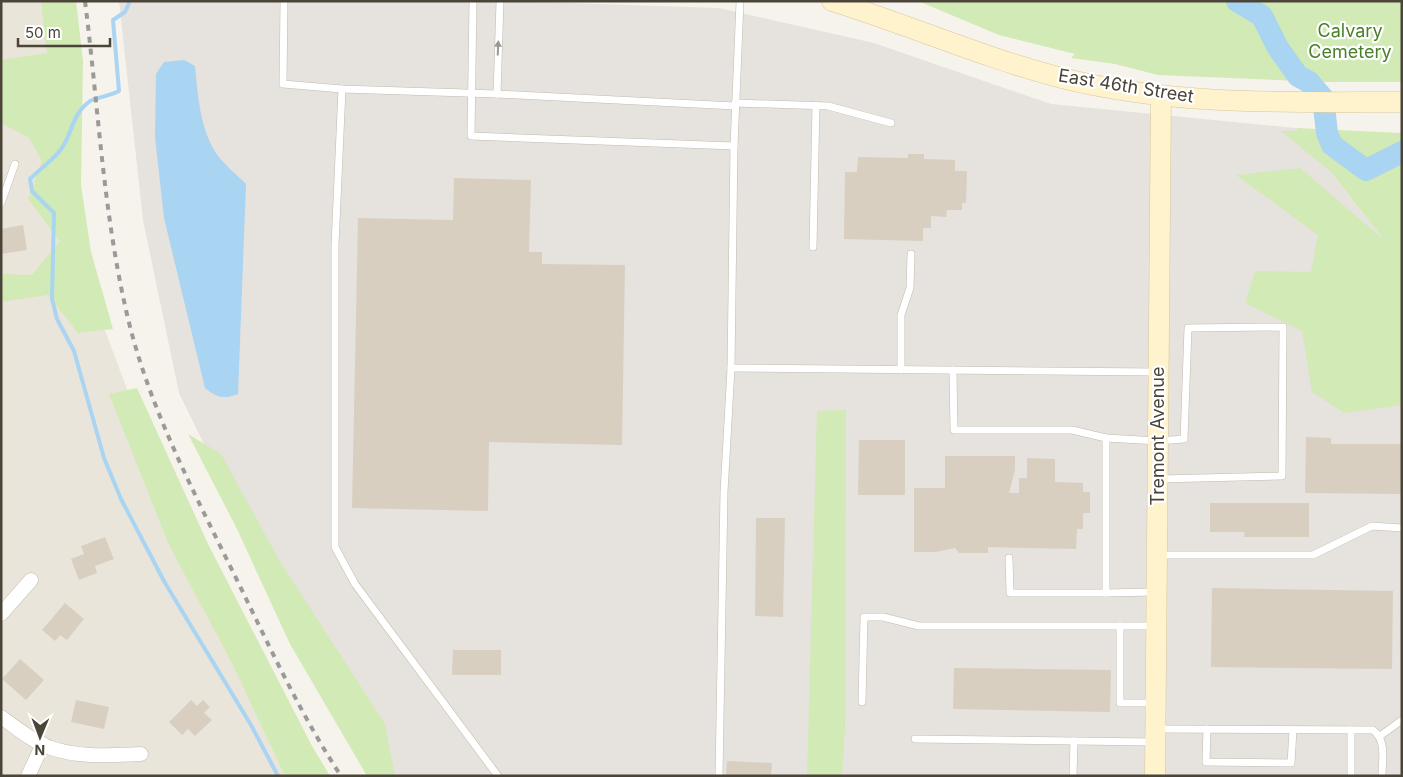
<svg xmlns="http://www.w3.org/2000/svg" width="1403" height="777" font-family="Inter,sans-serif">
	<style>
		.residential { fill: #eae5da }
		.industrial { fill: #e6e2dd }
		.green { fill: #d2eab5 }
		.water { fill: #a9d4f2 }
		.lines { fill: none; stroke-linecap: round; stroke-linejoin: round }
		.stream { stroke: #a9d4f2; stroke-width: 4 }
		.river { stroke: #a9d4f2; stroke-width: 22 }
		.building { fill: #d8cfc1 }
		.lane-casing { stroke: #c2bbae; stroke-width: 8 }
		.street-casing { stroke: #c2bbae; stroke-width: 15 }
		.secondary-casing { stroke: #d6c79b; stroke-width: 21 }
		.lane { stroke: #fff; stroke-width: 7 }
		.street { stroke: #fff; stroke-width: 14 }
		.secondary { stroke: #fff3cd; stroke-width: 20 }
		.rail { stroke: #9a9a9a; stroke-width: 4; stroke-dasharray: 6 6; stroke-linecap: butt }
		.oneway { fill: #9c9892 }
		.labels { text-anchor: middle; stroke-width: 4.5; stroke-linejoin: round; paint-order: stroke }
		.park-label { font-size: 18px; fill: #4a7f2a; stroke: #fff }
		.street-label { font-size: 18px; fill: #4b4439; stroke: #fff }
	</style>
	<rect width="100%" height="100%" fill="#f6f3ec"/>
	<path class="residential" d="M1 1H54L87 282 150 451 303 776H1Z"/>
	<path class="industrial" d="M119 1H506L719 8 874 43 1051 104 1296 128 1402 263V776H382L325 691 179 393 143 220Z"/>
	<g class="green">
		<path d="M41 1H76L83 61 81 185 91 252 113 329 78 333 48 295 1 302V274L32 275 60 241 28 199 42 161 29 138 1 123V60L47 53Z"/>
		<path d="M918 1H1402V82H1326L1158 75 1115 64 1071 58 1075 54 999 35Z"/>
		<path d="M1296 128 1402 133V405L1344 413 1312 392 1302 331 1245 303 1255 271 1311 272 1318 235 1236 175 1300 168 1384 240 1330 171 1281 131H1298Z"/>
		<path d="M137 388 208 544 312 746 330 776H285L232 663 169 545 109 394Z"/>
		<path d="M846 410 845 728 842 776H807L817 411Z"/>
		<path d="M188 434 221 454 279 560 385 724 395 776H367L290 644 237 529Z"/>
	</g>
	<path class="water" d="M184 60 195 66C198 97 200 130 218 156 226 166 237 175 246 184L238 394C223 400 217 397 205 388L164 218 155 137 156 74 164 62Z"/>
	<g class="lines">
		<path class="stream" d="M130 1 125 12 113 20 119 91C110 96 94 98 90 101 69 117 74 135 58 153 50 162 39 170 30 179L32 191 54 213 52 299 57 319 74 351 104 458 121 499 165 583 251 725 278 776"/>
		<path class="river" d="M1237 1 1262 16 1278 48 1298 76 1309 82 1323 98 1327 133 1332 145 1366 170 1402 152"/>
	</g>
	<g class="building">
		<path d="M908 154H924V159L955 160V171H967L966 203H962V210H947L946 217 931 216V228H923V241L844 239 845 172H857L858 157 908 158Z"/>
		<path d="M454 178 531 180 529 252H542V264L625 265 622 445 489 442 488 511 352 508 358 218 453 220Z"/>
		<path d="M23 225 27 250 1 254V229Z"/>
		<path d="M1306 437 1331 438V444H1402V494L1305 493Z"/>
		<path d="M859 440H905V495H858Z"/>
		<path d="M945 456H1015V470L1009 493H1019V478H1027V458L1055 459V482L1083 483V492H1090V513H1083V529H1077L1076 549 988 547V553H959L955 548 936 552H914V488H945Z"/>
		<path d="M1210 503H1309V537H1244L1245 532H1210Z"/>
		<path d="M756 518H785L783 617 755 616Z"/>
		<path d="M105 537 114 559 95 566 97 573 79 580 71 559 84 554 81 546Z"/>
		<path d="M1212 588 1393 591 1392 669 1211 667Z"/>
		<path d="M65 603 84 619 67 640 60 635 55 641 42 630Z"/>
		<path d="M453 650H501V675H452Z"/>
		<path d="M20 659 44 680 26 700 2 679Z"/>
		<path d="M954 668 1111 670 1110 712 953 709Z"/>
		<path d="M76 700 109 707 104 729 71 722Z"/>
		<path d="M191 700 197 706 203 700 210 707 204 713 212 720 195 736 188 729 182 735 169 722Z"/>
		<path d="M727 761 772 763 771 776H726Z"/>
	</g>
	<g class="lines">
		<g class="lane-casing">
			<g id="lane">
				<path d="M284 1 283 84 342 89 497 94 735 106"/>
				<path d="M473 1 471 136 734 146"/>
				<path d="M342 89 335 245V547L355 584 498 776"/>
				<path d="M497 94 500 1"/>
				<path d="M735 103 828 106 891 123"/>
				<path d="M1 203 15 164"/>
				<path d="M813 247 816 105"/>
				<path d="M731 368 1156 372"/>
				<path d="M901 370V315L910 288 911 254"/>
				<path d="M953 370 954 430H1072L1106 438"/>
				<path d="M1159 555H1313L1372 526 1402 528"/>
				<path d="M1009 558 1010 593H1106"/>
				<path d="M1154 592 1106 593V438L1158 441 1184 439 1188 328 1283 327 1282 476 1159 479"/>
				<path d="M1120 626V703H1155"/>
				<path d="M862 702 864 617H883L919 626H1154"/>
				<path d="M1156 729 1373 730C1387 741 1382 759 1382 776"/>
				<path d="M1207 729 1206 762 1291 763 1293 730"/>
				<path d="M1380 736 1402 720"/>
				<path d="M915 739 1153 742"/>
				<path d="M719 776 724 492 731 368 734 146 740 1"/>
				<path d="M1073 776 1074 741"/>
				<path d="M1351 776V730"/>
			</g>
		</g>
		<g class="street-casing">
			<g id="street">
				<path d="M1 614 31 580"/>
				<path d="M1 717C17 728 33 742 51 748 80 758 112 755 141 754"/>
				<path d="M28 776 43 744"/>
			</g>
		</g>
		<g class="secondary-casing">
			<g id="secondary">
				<path d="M832 1C909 25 984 58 1062 78 1173 106 1288 102 1402 102"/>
				<path d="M1155 776 1161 96"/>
			</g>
		</g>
		<use href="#lane" class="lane"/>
		<use href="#street" class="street"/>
		<use href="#secondary" class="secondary"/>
		<path class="rail" d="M85 1C98 104 103 209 126 310 147 404 192 488 234 574 268 643 299 712 341 776"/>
	</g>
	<defs><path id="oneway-solid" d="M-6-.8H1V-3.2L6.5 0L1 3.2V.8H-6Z" transform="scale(1.25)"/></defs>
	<use class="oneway" href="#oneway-solid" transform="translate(498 48) rotate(-88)"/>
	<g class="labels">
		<g class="park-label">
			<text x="1350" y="37">Calvary<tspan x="1350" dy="21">Cemetery</tspan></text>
		</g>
		<g class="street-label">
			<text transform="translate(1126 86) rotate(9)" y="6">East 46th Street</text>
			<text transform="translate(1158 436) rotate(-90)" y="6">Tremont Avenue</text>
		</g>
	</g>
	<rect width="1403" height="777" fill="none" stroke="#4b4439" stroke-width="5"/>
	<g transform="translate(40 737) rotate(181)" stroke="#ffffff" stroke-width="4" paint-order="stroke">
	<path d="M0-4L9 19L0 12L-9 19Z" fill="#4b4439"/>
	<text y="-8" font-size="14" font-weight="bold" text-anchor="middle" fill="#4b4439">N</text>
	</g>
	<path d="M18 38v8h92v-8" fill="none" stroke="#4b4439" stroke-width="2.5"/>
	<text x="25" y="38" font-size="15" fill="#4b4439" stroke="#ffffff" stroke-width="4" paint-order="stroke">50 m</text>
</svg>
